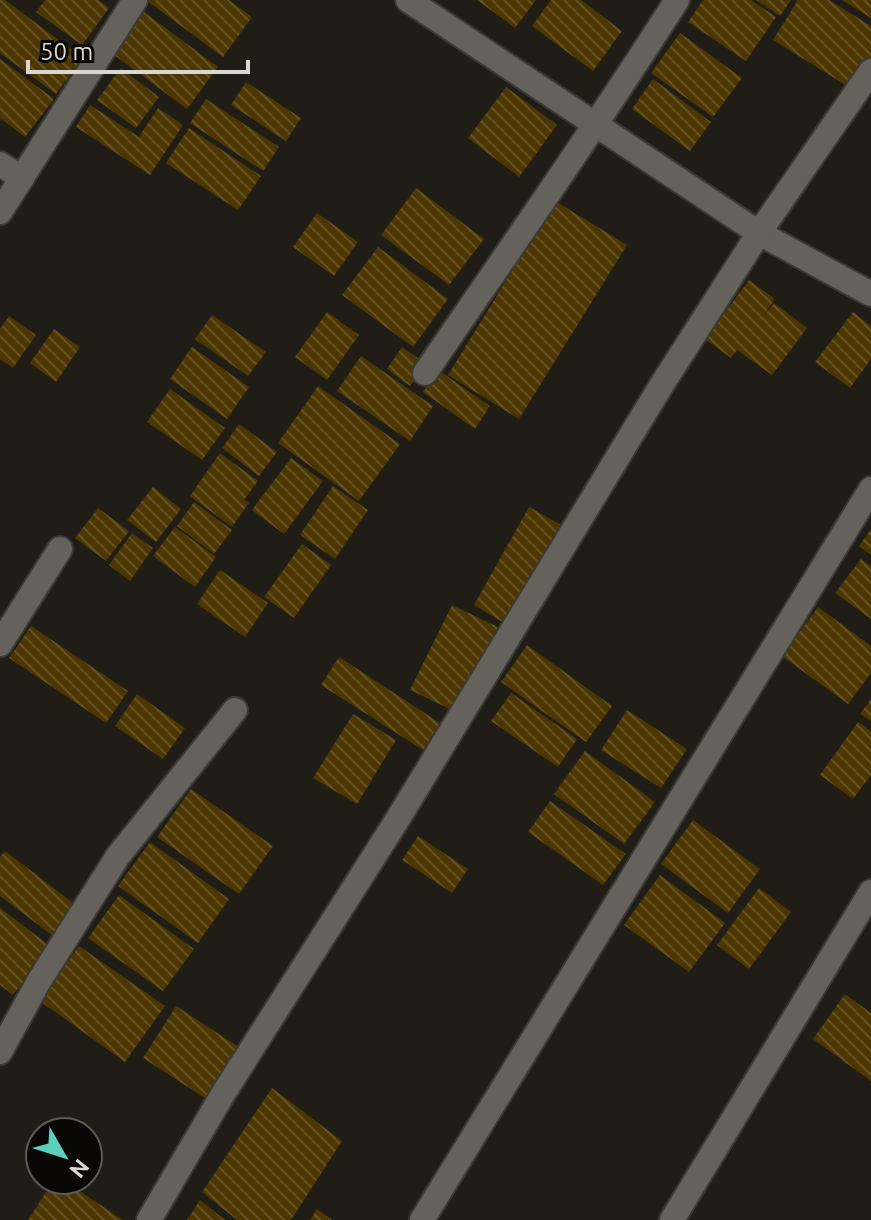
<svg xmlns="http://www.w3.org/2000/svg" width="871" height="1220" font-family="Ubuntu,sans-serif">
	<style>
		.building { fill: url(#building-back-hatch) }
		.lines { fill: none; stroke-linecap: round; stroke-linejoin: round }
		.minor-casing { stroke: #3b3936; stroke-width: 28 }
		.minor { stroke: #65615b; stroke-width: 24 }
	</style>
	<defs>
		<pattern id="building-back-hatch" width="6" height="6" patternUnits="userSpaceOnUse" patternTransform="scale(2)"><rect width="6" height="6" fill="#4c3601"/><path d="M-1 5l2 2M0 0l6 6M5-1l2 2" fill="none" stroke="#655225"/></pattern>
	</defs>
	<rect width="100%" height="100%" fill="#201d17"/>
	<g class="building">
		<path d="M0 0H5L83 58 56 94 0 53Z"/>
		<path d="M45 0H98L109 8 82 45 36 12Z"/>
		<path d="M146 0H229L252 17 223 57Z"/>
		<path d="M477 0H536L515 28Z"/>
		<path d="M551 0H581L622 31 593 71 532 26Z"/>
		<path d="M703 0H751L776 17 746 61 688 22Z"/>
		<path d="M756 0H791L780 16Z"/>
		<path d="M798 0H829L871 26V59L852 89 773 40Z"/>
		<path d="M842 0H871V18Z"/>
		<path d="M144 12 218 67 187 109 113 54Z"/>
		<path d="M680 33 742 78 713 117 651 73Z"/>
		<path d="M0 59 54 99 25 137 0 118Z"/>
		<path d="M121 68 159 97 136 128 97 100Z"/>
		<path d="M653 79 711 122 690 151 632 109Z"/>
		<path d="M246 82 301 118 286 141 231 105Z"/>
		<path d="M506 87 557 125 519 177 468 138Z"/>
		<path d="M206 99 279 147 263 171 190 123Z"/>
		<path d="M90 105 139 137 158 108 183 125 150 175 76 127Z"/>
		<path d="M189 128 261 176 238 210 166 163Z"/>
		<path d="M416 188 484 239 449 285 381 235Z"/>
		<path d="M555 201 627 245 519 419 448 375Z"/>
		<path d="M317 213 358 242 334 276 293 247Z"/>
		<path d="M378 247 448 299 413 347 342 295Z"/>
		<path d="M749 280 775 299 760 320 774 303 807 328 772 375 737 350 731 358 705 339Z"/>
		<path d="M327 312 359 335 327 380 295 357Z"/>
		<path d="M853 312 871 326V359L850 388 815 362Z"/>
		<path d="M212 315 266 352 248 376 195 339Z"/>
		<path d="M9 316 36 335 13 368 0 359V329Z"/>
		<path d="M54 329 80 347 56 382 30 363Z"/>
		<path d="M192 347 249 387 227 419 170 379Z"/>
		<path d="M402 347 426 364 410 386 387 369Z"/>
		<path d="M361 356 433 406 410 441 337 391Z"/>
		<path d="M438 370 490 406 475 429 423 392Z"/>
		<path d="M318 386 400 444 359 501 278 443Z"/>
		<path d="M170 389 225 428 202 460 147 422Z"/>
		<path d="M239 424 277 452 259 476 222 448Z"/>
		<path d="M220 453 258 481 244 500 249 503 232 527 190 496Z"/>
		<path d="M291 458 323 481 284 534 252 510Z"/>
		<path d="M333 486 368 510 335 559 300 535Z"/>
		<path d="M153 487 181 509 156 542 127 520Z"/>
		<path d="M194 502 232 530 214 554 177 526Z"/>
		<path d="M529 507 561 525 506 624 474 605Z"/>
		<path d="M98 508 129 531 106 561 75 538Z"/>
		<path d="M175 527 216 557 195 587 153 556Z"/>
		<path d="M871 529V555L859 546Z"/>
		<path d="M132 533 153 548 130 581 109 565Z"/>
		<path d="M302 544 331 565 294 618 264 597Z"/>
		<path d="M861 559 871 566V619L835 593Z"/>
		<path d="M220 570 268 603 245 637 197 604Z"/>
		<path d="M452 605 498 627 456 712 410 690Z"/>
		<path d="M818 607 871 646V673L848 704 782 656Z"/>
		<path d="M31 626 128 691 106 723 9 658Z"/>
		<path d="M527 645 612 706 586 742 501 682Z"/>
		<path d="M339 657 440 723 423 750 321 685Z"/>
		<path d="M511 693 577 739 558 767 491 721Z"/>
		<path d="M137 694 185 728 163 759 115 726Z"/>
		<path d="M871 699V721L860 714Z"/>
		<path d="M627 710 687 749 661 788 601 750Z"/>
		<path d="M353 714 396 740 357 804 313 778Z"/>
		<path d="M858 722 871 731V775L853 799 820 775Z"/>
		<path d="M585 751 655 802 624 844 554 794Z"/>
		<path d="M191 789 273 846 239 894 157 837Z"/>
		<path d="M550 801 626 854 603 885 528 832Z"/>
		<path d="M693 820 760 869 728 913 661 864Z"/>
		<path d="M418 836 468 869 452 893 402 860Z"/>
		<path d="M150 842 229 899 198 943 118 886Z"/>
		<path d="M5 851 76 905 53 936 0 896V857Z"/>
		<path d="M660 875 725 923 689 972 624 925Z"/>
		<path d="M759 888 791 912 749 969 717 945Z"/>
		<path d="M119 895 194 949 163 991 88 938Z"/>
		<path d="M0 908 50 946 13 995 0 985Z"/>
		<path d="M79 946 165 1006 125 1062 40 1001Z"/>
		<path d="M845 994 871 1013V1081L813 1039Z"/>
		<path d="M176 1006 242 1049 208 1100 143 1058Z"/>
		<path d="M272 1088 342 1141 291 1220H237L202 1192Z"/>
		<path d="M54 1180H63L123 1220H28Z"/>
		<path d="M200 1200 225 1220H187Z"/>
		<path d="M317 1209 332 1220H310Z"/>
	</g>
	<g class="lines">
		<g class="minor-casing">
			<g id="minor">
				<path d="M408 0 759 233 871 294"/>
				<path d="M0 164 22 178"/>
				<path d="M0 212 135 0"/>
				<path d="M425 373C510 249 596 127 677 0"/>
				<path d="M0 644 60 549"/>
				<path d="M0 1052 39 981 118 856 235 710"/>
				<path d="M149 1220 223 1094 399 817 661 386 759 233 871 71"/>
				<path d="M422 1220 871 489"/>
				<path d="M672 1220 871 892"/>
			</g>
		</g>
		<use href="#minor" class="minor"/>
	</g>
	<g transform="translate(64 1156) rotate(129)"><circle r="38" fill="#080705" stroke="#5c5b58" stroke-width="2"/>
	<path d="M0-6L14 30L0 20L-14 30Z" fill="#5bcebc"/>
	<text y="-12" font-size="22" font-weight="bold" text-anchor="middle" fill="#dad8d4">N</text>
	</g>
	<path d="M28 60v12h220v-12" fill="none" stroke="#dad8d4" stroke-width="4"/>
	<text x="40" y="60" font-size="24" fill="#dad8d4" stroke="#080705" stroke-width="6" paint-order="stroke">50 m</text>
</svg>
